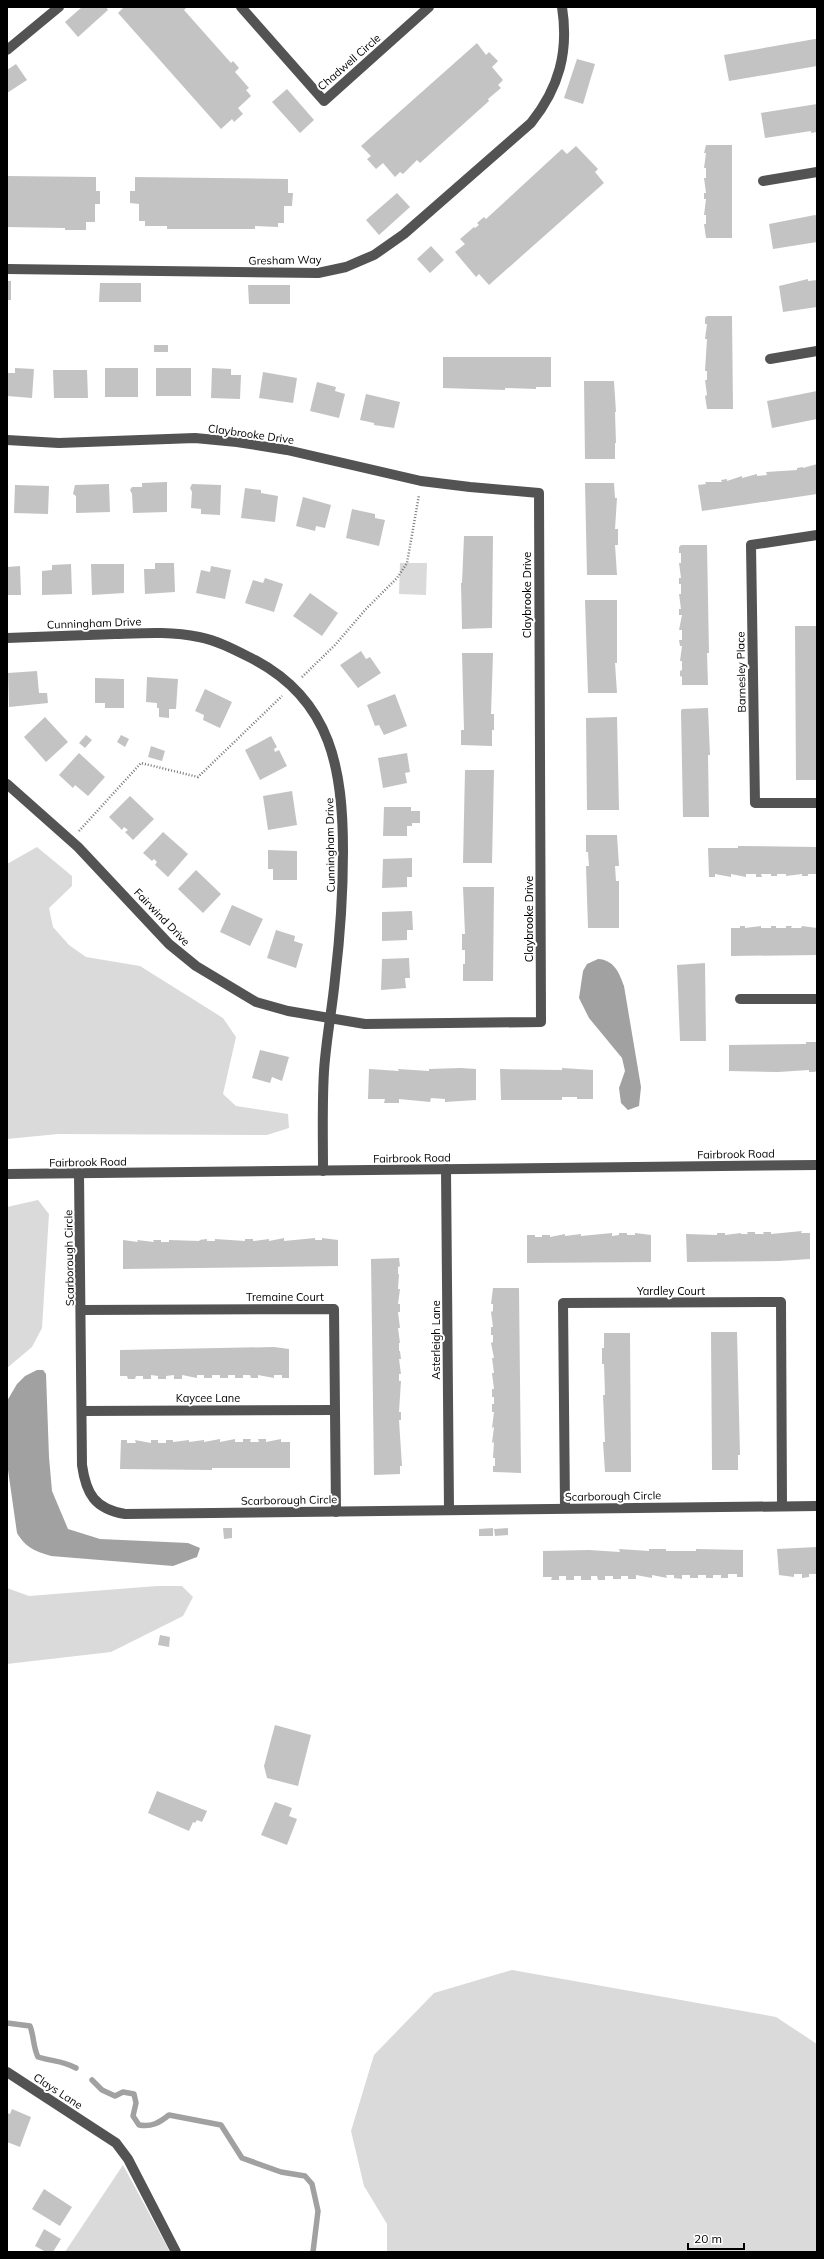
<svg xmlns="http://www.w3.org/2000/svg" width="824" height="2259" font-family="Mulish,sans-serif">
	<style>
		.green { fill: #dadada }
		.water { fill: #a1a1a1 }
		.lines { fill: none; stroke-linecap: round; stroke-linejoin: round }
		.stream { stroke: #a1a1a1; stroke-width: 5.5 }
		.building { fill: #c3c3c3 }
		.path { stroke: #757575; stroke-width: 2.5; stroke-dasharray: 1 2; stroke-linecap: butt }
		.minor { stroke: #535353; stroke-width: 10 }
		.labels { text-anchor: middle; stroke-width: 4; stroke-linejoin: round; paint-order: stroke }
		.street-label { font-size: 11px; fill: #000; stroke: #fff }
	</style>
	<rect width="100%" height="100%" fill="#fff"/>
	<g class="green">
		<path d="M400 563H427L426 595 399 594Z"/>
		<path d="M37 847 72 876V886L49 908 53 927 69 945 86 957 140 966 223 1018 236 1037 223 1094 236 1106 288 1114 289 1128 267 1135 58 1134 7 1139V864Z"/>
		<path d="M38 1200 49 1214 42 1328 32 1347 7 1368V1207Z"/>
		<path d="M157 1586H182L193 1597 183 1616 111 1652 7 1664V1588L29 1596Z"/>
		<path d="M512 1970 776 2017 817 2044V2252H387V2224L364 2186 351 2131 374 2055 434 1993Z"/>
		<path d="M123 2165 170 2252H65Z"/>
	</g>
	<g class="water">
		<path d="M598 959C614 960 619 972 624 986L641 1087 639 1106 628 1110 621 1103 619 1088 625 1071 622 1058 589 1018 579 998 583 971 587 964Z"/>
		<path d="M37 1370H43L46 1374 49 1457 52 1491 68 1529 100 1539 188 1543 200 1548 197 1557 173 1566 51 1556C35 1551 26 1548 17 1533L7 1463V1401L17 1384 25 1376Z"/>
	</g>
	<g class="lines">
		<g class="stream">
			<path d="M7 2023 30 2026C34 2036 33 2047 38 2057 54 2062 61 2060 76 2068"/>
			<path d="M92 2080 102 2090 115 2096 123 2092 134 2094 136 2103 133 2116 139 2125C152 2127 159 2123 169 2115L221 2125 242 2158 281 2172 305 2176 312 2184 318 2211 313 2252"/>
		</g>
	</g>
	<g class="building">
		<path d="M82 7H106L108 10 78 37 65 22Z"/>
		<path d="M124 7H187L184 10 231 63 233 61 239 68 235 72 249 88 246 90 251 96 238 108 243 114 234 122 232 119 221 129 118 13Z"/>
		<path d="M815 39H817V66L729 81 724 55Z"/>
		<path d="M477 43 486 55 489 52 498 61 492 67 503 80 498 85 501 88 488 99 489 101 420 163 417 160 403 174 400 172 395 177 383 163 376 169 367 159 371 156 361 146Z"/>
		<path d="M577 59 595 64 583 104 564 98Z"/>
		<path d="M16 64 27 80 7 93V70Z"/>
		<path d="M287 89 314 120 300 133 272 102Z"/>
		<path d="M817 104V132L811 133V131L765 138 761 113Z"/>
		<path d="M706 145H732V238H706L704 224H706V215H704L706 199H704V193H706L704 178H706V168H704L706 153H704Z"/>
		<path d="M576 146 598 169 595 172 604 183 489 285 479 274 476 277 455 252 465 244 460 239 474 227 475 228 479 225 477 223 484 217 486 219 562 149 567 154Z"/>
		<path d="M7 176 96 177V191H100V204H95V222H86V230H65V228L7 227Z"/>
		<path d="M135 177 288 179V193H293L292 206H284V223H278V227L255 226V229H167V226H145V221H139V204L130 203V191H135Z"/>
		<path d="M397 193 410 207 379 235 366 220Z"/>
		<path d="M815 215 817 216V242L773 249 769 224Z"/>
		<path d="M431 246 444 260 430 273 417 259Z"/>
		<path d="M808 279V281L817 280V307L783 312 779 286Z"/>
		<rect x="7" y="281" width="4" height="19"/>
		<path d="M100 283H141V302H99Z"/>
		<path d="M248 285H290V304H249Z"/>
		<path d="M707 316H732L733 409H707L705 396 707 395 705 380H707V371H705L707 339H705L707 324H705V318Z"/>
		<rect x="154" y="345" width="14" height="7"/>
		<path d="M443 357H551V387H536V389L505 388V390L443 388Z"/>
		<path d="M15 368 34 369 32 398 7 396V373H15Z"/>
		<rect x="105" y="368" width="33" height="29"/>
		<rect x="156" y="368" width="35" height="28"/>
		<path d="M212 368 231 369V375H241L240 399 211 398Z"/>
		<path d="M53 370H87L88 398H54Z"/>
		<path d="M263 372 297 378 293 403 259 398Z"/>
		<path d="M584 381H614L616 412H615L616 443H615V459H585Z"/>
		<path d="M317 382 336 387 335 391 345 394 339 418 310 411Z"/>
		<path d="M817 391V419L772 428 767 401Z"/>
		<path d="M366 394 400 402 394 428 374 425V423L360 420Z"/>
		<path d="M817 464V494L702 511 698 485 706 484 705 482H722L721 480 727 479V481L742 476V478L757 474V476L767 475 766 472 797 470V468L803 467V468Z"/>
		<path d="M167 482V512L133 513 132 494 130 490 132 487H142V483Z"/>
		<path d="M585 483H614L615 498H617L615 529H618V545H615L617 575H587Z"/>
		<path d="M109 484 110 512 76 513V496L73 494 75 485Z"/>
		<path d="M192 484 221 485 220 515 201 514V509L191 508 192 492 190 488Z"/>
		<path d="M15 485 49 486 48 514 14 513Z"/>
		<path d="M245 488 261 490V493L278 496 275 522 241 518Z"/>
		<path d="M303 497 331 505 325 528 316 526 315 531 296 526Z"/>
		<path d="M352 509 375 514V518L385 520 379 546 346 538Z"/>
		<path d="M464 536H493L492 628 462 629 461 583H462Z"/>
		<path d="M681 545H707L709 653H707L708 685H682V677L680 676V671L682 670V661H680L682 646H680L679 640H682V630H679L682 615H679V609H681L679 594H681V584H679V578H681L679 563H681V553H679V547Z"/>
		<path d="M155 563H174L175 592 145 594 144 569H155Z"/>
		<path d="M71 564 72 594 42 595V571L52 570V565Z"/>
		<path d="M91 564H124V593L92 595Z"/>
		<path d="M20 566 21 595H7V567Z"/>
		<path d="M211 566 231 570 225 599 196 593 201 570 210 572Z"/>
		<path d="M265 578 283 584 274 612 245 603 253 580 263 583Z"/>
		<path d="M310 593 338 613 322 636 293 616Z"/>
		<path d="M585 600H617V663H615L617 693H588Z"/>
		<path d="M795 626H817V780H796Z"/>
		<path d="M361 651 366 659 370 657 381 673 358 688 340 665Z"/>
		<path d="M462 653H493L491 714H494V730H492V746L461 745V730H464Z"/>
		<path d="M37 671 39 693H47L48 703 9 707 8 673Z"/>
		<path d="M147 677 178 679 176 709H169V718L159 717V708H157V703L146 702Z"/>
		<path d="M95 678 124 679V708H105V703H95Z"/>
		<path d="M205 689 232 702 220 728 203 720 204 715 195 711Z"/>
		<path d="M395 694 407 726 384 735 379 725 375 726 367 705Z"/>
		<path d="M708 708 710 755H708L709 817H683L681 711 682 709Z"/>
		<path d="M45 717 68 742 46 762 24 737Z"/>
		<path d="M617 717 619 810H587L586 718Z"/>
		<path d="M86 735 92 740 85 748 79 743Z"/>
		<path d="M121 735 129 739 125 747 117 742Z"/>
		<path d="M271 736 277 747 274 749 275 752 279 750 287 766 260 780 245 750Z"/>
		<path d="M151 746 165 751 162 761 148 757Z"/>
		<path d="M79 753 105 777 88 796 75 785 73 788 59 775Z"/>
		<path d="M407 753 410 772 405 773 407 783 383 788 378 758Z"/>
		<path d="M465 770H494L492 863H463Z"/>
		<path d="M292 791 297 825 268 830 263 796Z"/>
		<path d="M130 796 154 819 133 840 125 832 128 830 124 827 122 830 109 817Z"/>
		<path d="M384 807H411V811H420V823H412V826H407V836H383Z"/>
		<path d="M163 832 188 854 168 877 155 865 157 862 154 859 152 861 143 853Z"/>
		<path d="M586 835H617L619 866H615L616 881H619V928H588L586 866H589L588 852H586Z"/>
		<path d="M738 846 817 847V874H808V876H802V874L786 876V874H777V876H771V874H761L762 877H756V874H746V877L731 874V877L715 874V877H709L708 848H738Z"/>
		<path d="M268 850 297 851V880H273V869H268Z"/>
		<path d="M412 858V877H407V887L382 888 383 859Z"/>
		<path d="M196 870 221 894 203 913 178 889Z"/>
		<path d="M463 887H494L493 981H463V964H465V950H462V934H465Z"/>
		<path d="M232 905 263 919 250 946 220 932Z"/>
		<path d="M412 911 413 930H407V940L382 941V912Z"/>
		<path d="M740 926H745V928L761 926V928H771V926H776V928H786V926H792L791 928H801L802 926 817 928V955L731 956V928H740Z"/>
		<path d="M276 930 295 936 294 941 303 944 296 968 267 958Z"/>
		<path d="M409 958 410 978H405L406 988 381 990 382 959Z"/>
		<path d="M705 963 706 1041H680L677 965Z"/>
		<path d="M806 1042H817V1071L814 1072H809V1070L778 1072 729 1071V1045L806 1044Z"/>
		<path d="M260 1050 289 1057 282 1081 272 1077 270 1083 252 1078Z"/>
		<path d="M461 1068 476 1069V1100L445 1102V1099L431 1098 430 1102 399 1099V1103H384L385 1099H368L369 1069 399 1071 398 1069 429 1071V1069Z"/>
		<path d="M562 1068 593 1070V1099H577V1097H562V1100H501L500 1069 562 1070Z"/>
		<path d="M802 1231 801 1233H810V1259L779 1261 687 1262 686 1234 717 1235V1233H725V1235L741 1233V1234H748L747 1232H755V1234H764L763 1232H771V1234Z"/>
		<path d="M612 1233V1236L619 1235V1233H627V1235H635V1233L651 1235V1262L527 1263V1235H535V1237H542V1235H550V1237L565 1234V1236L581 1234V1236Z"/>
		<path d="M284 1238V1241L315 1238V1240H322V1238L338 1240V1266L123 1269V1240L138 1242 137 1240 154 1242 153 1240H161V1242H169V1240L200 1241 199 1240 207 1239V1241H215V1239L245 1241V1239H253V1241L269 1239V1241Z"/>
		<path d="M399 1258 400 1266 398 1267V1274H399L398 1289H400L398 1304H400V1312H398L400 1328H398L400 1343H399V1351H400L401 1359H399L401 1374H399V1381H401L399 1412H401V1420H399L402 1466H400V1474L374 1475 371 1259Z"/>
		<path d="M493 1288H519L521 1473 493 1472V1466H495V1458H493L494 1442 492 1443 494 1427 492 1428 494 1412H492V1404H494V1397H492V1389H494L492 1373H494L492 1358H494L491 1343 493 1342V1335H491V1327H493L491 1312 493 1311V1304H491Z"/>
		<path d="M711 1332H737L740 1455H738V1470H712Z"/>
		<path d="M604 1333H630L631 1472H605L603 1442H605L603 1395H605L604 1364H602V1348H604Z"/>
		<path d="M274 1347 289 1349V1378H282V1375H274V1378L258 1375V1378H251L250 1375H243V1378H235V1375H228V1378H220V1375H212V1378H204V1375H197V1378L182 1375V1379H174V1375L166 1376V1379H158V1376L151 1375V1379H143V1376H136L135 1379H128L127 1376H120V1350Z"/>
		<path d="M220 1439V1442L235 1439V1442H243V1439H251L250 1442H259L258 1439H266V1442L281 1439V1442H290V1468H212V1470L120 1469 121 1440H127V1443H136L135 1440 151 1443V1440H158V1443H166V1440H173V1442L189 1440V1442L204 1440V1442Z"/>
		<path d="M223 1528H232V1538L224 1539Z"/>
		<path d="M493 1528V1536H479V1529Z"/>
		<path d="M508 1528V1535L495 1536 494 1529Z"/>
		<path d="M817 1547V1574H809V1577L802 1578V1574H794V1577L779 1575 777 1549Z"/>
		<path d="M619 1549 649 1551V1549H666V1551H696V1549L743 1550V1577H737V1574H728V1578H721V1575H713V1578H706V1575H698V1578H690V1575H682V1579L674 1578V1575H666L667 1578 652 1575V1578L636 1575V1579H628V1576H621V1579H613V1576H605V1580H598L597 1576H591V1580H581V1576H574V1580H566V1576H559V1580H551L552 1577H543V1551L589 1550 620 1552Z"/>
		<path d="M160 1635 170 1637 169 1647 158 1645Z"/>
		<path d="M275 1725 311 1735 298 1786 267 1778 264 1766Z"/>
		<path d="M157 1791 207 1811 202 1822 197 1820 195 1823 193 1822 189 1831 148 1813Z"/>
		<path d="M275 1802 292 1808 289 1816 297 1819 287 1845 261 1835Z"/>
		<path d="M12 2109 31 2117 20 2147 7 2142V2113L10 2114Z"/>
		<path d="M44 2189 72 2207 60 2226 32 2209Z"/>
		<path d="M44 2229 61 2239 53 2252H46L35 2246Z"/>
	</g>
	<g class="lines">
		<g class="path">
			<path d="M302 677 335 645 366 609 397 578 407 563 419 495"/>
			<path d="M79 831 141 763 198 777 282 696"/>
		</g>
		<g class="minor">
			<path d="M241 7 324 101 429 7"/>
			<path d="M7 50 59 7"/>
			<path d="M763 181 817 172"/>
			<path d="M7 269 318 273 346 267 374 255 404 234 531 123C559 88 569 52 562 7"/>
			<path d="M770 359 817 351"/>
			<path d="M7 440 59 443 195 438 237 442 287 450 421 481 470 487 539 493 541 1022 365 1024 288 1011 256 1002 196 966 169 944 78 847 7 784"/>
			<path d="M817 535 751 545 755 803H817"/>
			<path d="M7 638C43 637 79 635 115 634 143 633 172 631 199 637 219 641 237 651 255 660 332 701 343 771 343 851 343 894 340 937 335 979 332 1010 326 1040 324 1071 322 1104 323 1138 323 1171"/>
			<path d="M740 999H817"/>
			<path d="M446 1169 449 1510"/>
			<path d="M7 1174 817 1165"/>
			<path d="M79 1174 82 1465C86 1494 95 1509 125 1514L817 1506"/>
			<path d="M81 1310 334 1309 336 1512"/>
			<path d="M82 1411 335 1410"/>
			<path d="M565 1508 563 1303 781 1302 782 1506"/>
			<path d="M7 2072 116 2143 128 2159 176 2252"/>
		</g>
	</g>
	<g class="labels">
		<g class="street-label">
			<text transform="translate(349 62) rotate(-41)" y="4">Chadwell Circle</text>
			<text transform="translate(285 260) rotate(-1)" y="4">Gresham Way</text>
			<text transform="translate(251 434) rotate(8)" y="4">Claybrooke Drive</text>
			<text transform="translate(527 595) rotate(-90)" y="4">Claybrooke Drive</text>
			<text transform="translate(94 623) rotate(-2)" y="4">Cunningham Drive</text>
			<text transform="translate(741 672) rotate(-91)" y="4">Barnesley Place</text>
			<text transform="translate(330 845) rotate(-91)" y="4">Cunningham Drive</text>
			<text transform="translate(162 917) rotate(46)" y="4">Fairwind Drive</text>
			<text transform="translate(529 919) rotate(-90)" y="4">Claybrooke Drive</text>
			<text transform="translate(736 1154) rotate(-1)" y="4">Fairbrook Road</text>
			<text transform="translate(412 1158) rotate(-1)" y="4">Fairbrook Road</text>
			<text transform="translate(88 1162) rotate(-1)" y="4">Fairbrook Road</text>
			<text transform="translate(69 1258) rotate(-91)" y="4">Scarborough Circle</text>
			<text x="671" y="1295">Yardley Court</text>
			<text x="285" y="1301">Tremaine Court</text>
			<text transform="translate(436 1340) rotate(-90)" y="4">Asterleigh Lane</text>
			<text x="208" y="1402">Kaycee Lane</text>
			<text transform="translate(613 1496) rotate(-1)" y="4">Scarborough Circle</text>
			<text transform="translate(289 1500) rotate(-1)" y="4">Scarborough Circle</text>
			<text transform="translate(58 2091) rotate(33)" y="4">Clays Lane</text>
		</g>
	</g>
	<rect width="824" height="2259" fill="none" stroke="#000000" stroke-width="16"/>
	<path d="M688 2243v6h56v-6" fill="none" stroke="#000000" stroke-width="2"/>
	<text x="694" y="2243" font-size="12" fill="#000000" stroke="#ffffff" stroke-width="3" paint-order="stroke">20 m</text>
</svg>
